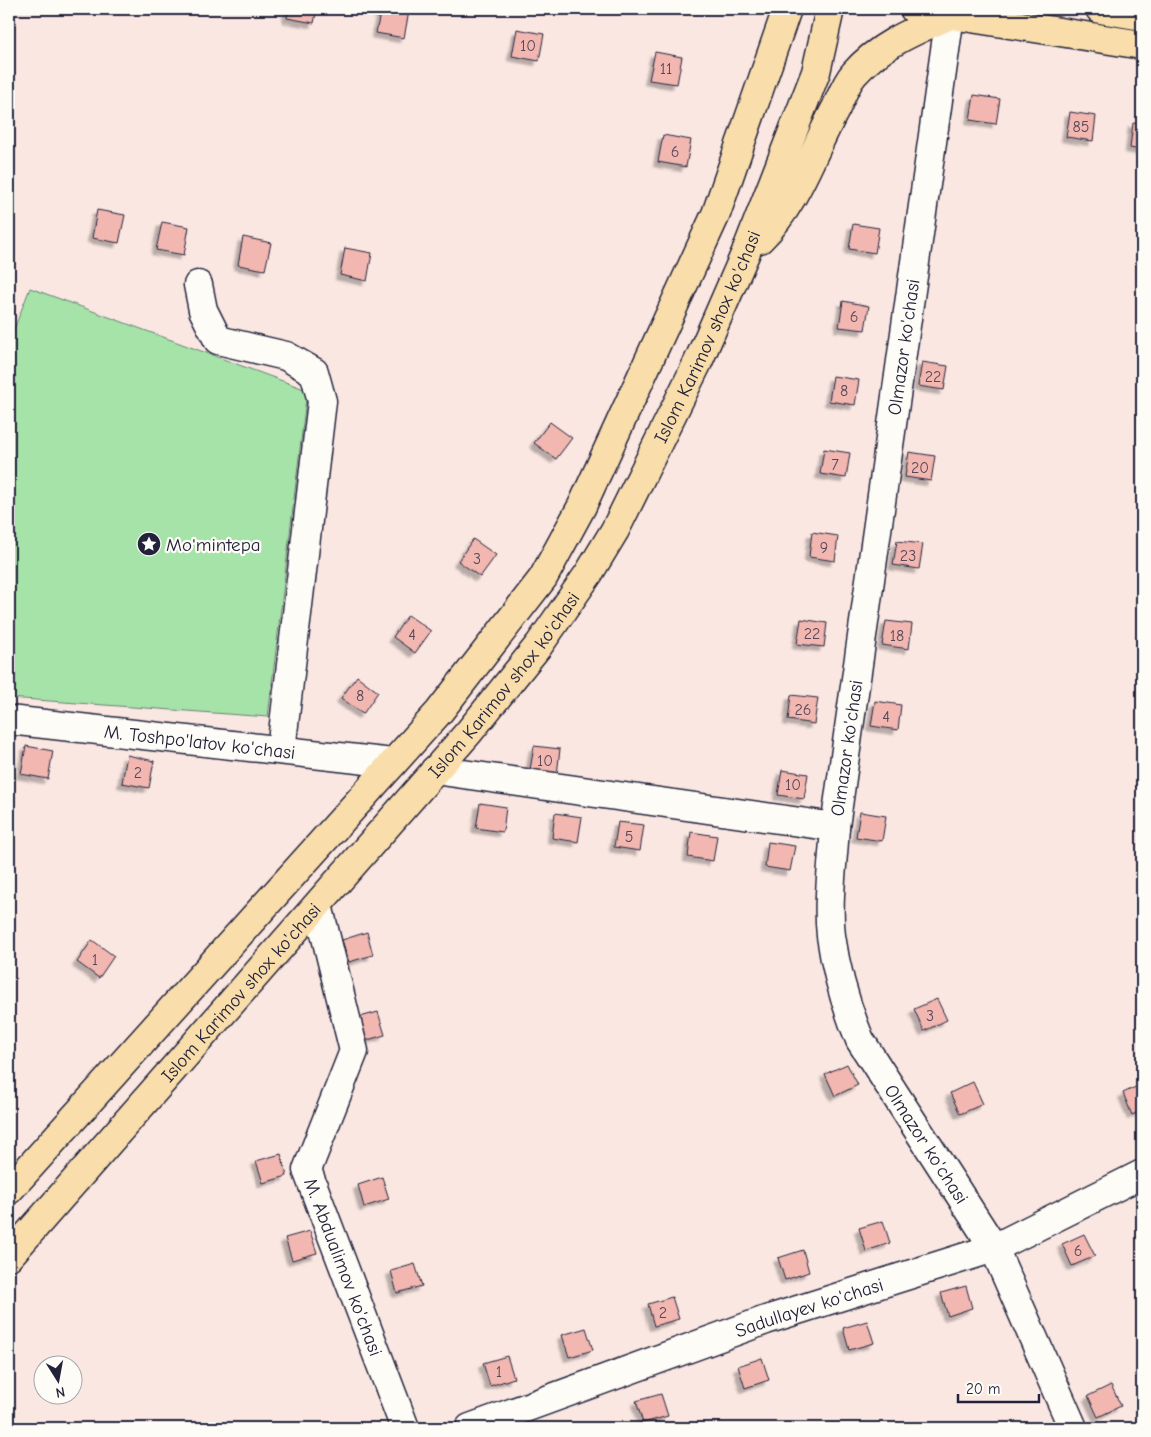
<svg xmlns="http://www.w3.org/2000/svg" width="1151" height="1437" font-family="'Comic Neue',sans-serif">
	<style>
		.green { fill: #a6e3a9; stroke: #648272 }
		.building { fill: #f2b7b0; stroke: #22223b; filter: url(#shadow) }
		.lines { fill: none; stroke-linecap: round; stroke-linejoin: round }
		.minor-casing { stroke: #22223b; stroke-width: 31 }
		.major-casing { stroke: #22223b; stroke-width: 31 }
		.minor { stroke: #fdfcf7; stroke-width: 28 }
		.major { stroke: #f9deab; stroke-width: 28 }
		.labels { text-anchor: middle; stroke-width: 4.5; stroke-linejoin: round; paint-order: stroke }
		.number-label { font-size: 16px; fill: #564758 }
		.street-label { font-size: 19px; fill: #22223b; stroke: #fdfcf7 }
		.poi-label { font-size: 19px; fill: #22223b; stroke: #fdfcf7; text-anchor: start }
	</style>
	<defs>
		<filter id="shadow"><feDropShadow dx="-4.5" dy="4.5" stdDeviation="1" flood-color="#0004"/></filter>
	</defs>
	<rect width="100%" height="100%" fill="#fae7e2"/>
	<filter id="ink" filterUnits="userSpaceOnUse"><feTurbulence type="fractalNoise" baseFrequency=".02" numOctaves="2"/><feDisplacementMap in="SourceGraphic" scale="10" xChannelSelector="R" yChannelSelector="G"/><feConvolveMatrix kernelMatrix="1 2 1 2 8 2 1 2 1" color-interpolation-filters="sRGB"/></filter>
	<g filter="url(#ink)">
		<path class="green" d="M30 288 307 390 268 717 9 698V342Z"/>
		<g class="building">
			<path d="M288 9H317L314 23 287 18Z"/>
			<path d="M381 9H398L409 11 404 38 376 33Z"/>
			<path d="M517 29 544 34 539 61 512 56Z"/>
			<path d="M655 52 682 57 677 84 649 80Z"/>
			<path d="M974 95 1000 99 996 124 970 120Z"/>
			<path d="M1070 112 1096 116 1093 141 1066 137Z"/>
			<path d="M1133 123 1142 124V150L1130 148Z"/>
			<path d="M663 135 691 140 686 167 658 162Z"/>
			<path d="M97 210 125 215 119 243 92 238Z"/>
			<path d="M162 222 189 227 184 255 156 250Z"/>
			<path d="M853 224 879 228 875 253 849 249Z"/>
			<path d="M243 237 271 243 265 270 238 265Z"/>
			<path d="M345 248 372 253 367 281 340 275Z"/>
			<path d="M843 301 869 306 865 330 839 327Z"/>
			<path d="M922 362 948 366 944 390 918 386Z"/>
			<path d="M833 376 859 380 855 405 829 401Z"/>
			<path d="M550 422 572 438 556 459 534 443Z"/>
			<path d="M824 449 850 453 846 478 820 474Z"/>
			<path d="M909 452 935 456 931 481 905 477Z"/>
			<path d="M812 532 838 536 835 561 809 557Z"/>
			<path d="M473 539 496 555 480 577 458 561Z"/>
			<path d="M897 541 923 544 919 569 893 565Z"/>
			<path d="M408 615 431 631 415 653 393 637Z"/>
			<path d="M801 619 827 623 824 647 797 644Z"/>
			<path d="M886 621 912 624 909 649 882 645Z"/>
			<path d="M357 676 378 692 363 714 341 698Z"/>
			<path d="M791 695 818 698 814 724 788 720Z"/>
			<path d="M875 701 901 705 898 730 871 726Z"/>
			<path d="M26 746 53 751 48 779 21 774Z"/>
			<path d="M534 746 560 749 557 775 530 770Z"/>
			<path d="M127 755 154 761 149 788 122 783Z"/>
			<path d="M782 770 808 774 804 799 778 795Z"/>
			<path d="M480 803 506 807 503 832 476 828Z"/>
			<path d="M860 812 886 816 882 841 856 837Z"/>
			<path d="M555 813 582 817 578 842 552 838Z"/>
			<path d="M618 822 644 825 640 851 614 847Z"/>
			<path d="M691 832 717 836 713 861 688 857Z"/>
			<path d="M768 842 795 846 790 871 765 867Z"/>
			<path d="M367 932 373 955 349 962 342 940Z"/>
			<path d="M92 940 114 956 99 978 77 962Z"/>
			<path d="M937 999 947 1020 924 1031 914 1009Z"/>
			<path d="M378 1012 385 1035 360 1042 353 1019Z"/>
			<path d="M847 1064 858 1085 835 1096 825 1074Z"/>
			<path d="M973 1082 983 1104 960 1114 950 1093Z"/>
			<path d="M1142 1084V1110L1132 1115 1123 1093Z"/>
			<path d="M281 1154 287 1176 263 1183 256 1161Z"/>
			<path d="M382 1177 389 1199 364 1207 358 1185Z"/>
			<path d="M883 1221 890 1243 866 1251 859 1228Z"/>
			<path d="M310 1231 317 1253 292 1260 285 1238Z"/>
			<path d="M1084 1234 1095 1256 1072 1266 1062 1244Z"/>
			<path d="M803 1250 809 1272 785 1280 778 1258Z"/>
			<path d="M415 1264 422 1286 397 1293 391 1271Z"/>
			<path d="M966 1286 972 1308 948 1316 941 1293Z"/>
			<path d="M672 1297 679 1319 654 1326 648 1304Z"/>
			<path d="M867 1321 874 1343 849 1350 843 1328Z"/>
			<path d="M586 1328 593 1350 569 1357 562 1335Z"/>
			<path d="M507 1356 514 1378 490 1386 483 1363Z"/>
			<path d="M762 1358 769 1380 745 1388 738 1366Z"/>
			<path d="M1111 1385 1121 1406 1098 1417 1088 1396Z"/>
			<path d="M661 1394 668 1416 643 1423 636 1401Z"/>
		</g>
		<g class="lines">
			<g class="minor-casing">
				<g id="minor">
					<path id="s1" d="M950 15 835 827C833 863 827 900 831 936 836 972 846 1006 860 1040L994 1248 1073 1428"/>
					<path d="M198 285 203 310 218 340 286 356 314 372 322 401 281 750"/>
					<path id="s2" d="M9 720 393 763"/>
					<path d="M435 770 835 827"/>
					<path id="s3" d="M318 905 354 1051 307 1170 405 1428"/>
					<path id="s4" d="M470 1428 766 1320 994 1248 1142 1174"/>
				</g>
			</g>
			<g class="major-casing">
				<g id="major">
					<path d="M914 9 1142 45"/>
					<path d="M1100 9 1142 16"/>
					<path d="M760 239C797 203 812 152 836 108 841 97 846 83 854 74 879 45 916 30 950 15"/>
					<path d="M9 1190 439 712 543 578 582 506 716 214 787 9"/>
					<path id="s5" d="M9 1256 469 732 539 645 589 573 615 530 698 362 746 252 816 72 830 9"/>
				</g>
			</g>
			<use href="#minor" class="minor"/>
			<use href="#major" class="major"/>
		</g>
	</g>
	<defs>
		<g id="sight-disc" transform="scale(1.25)"><circle r="9.5" fill="#22223b" stroke="#fdfcf7"/><path d="M0-6L1.8-2.2L6-1.7L2.9 1.2L3.7 5.4L0 3.3L-3.7 5.4L-2.9 1.2L-6-1.7L-1.8-2.2Z" fill="#fff"/></g>
	</defs>
	<g fill-rule="evenodd">
		<use href="#sight-disc" x="149" y="544"/>
	</g>
	<g class="labels">
		<g class="number-label">
			<text x="528" y="51">10</text>
			<text x="666" y="74">11</text>
			<text x="1081" y="132">85</text>
			<text x="675" y="157">6</text>
			<text x="854" y="322">6</text>
			<text x="933" y="382">22</text>
			<text x="844" y="396">8</text>
			<text x="835" y="470">7</text>
			<text x="920" y="473">20</text>
			<text x="824" y="553">9</text>
			<text x="908" y="561">23</text>
			<text x="477" y="564">3</text>
			<text x="812" y="639">22</text>
			<text x="412" y="640">4</text>
			<text x="897" y="641">18</text>
			<text x="360" y="701">8</text>
			<text x="803" y="715">26</text>
			<text x="886" y="722">4</text>
			<text x="545" y="766">10</text>
			<text x="138" y="778">2</text>
			<text x="793" y="790">10</text>
			<text x="629" y="842">5</text>
			<text x="95" y="965">1</text>
			<text x="930" y="1021">3</text>
			<text x="1078" y="1256">6</text>
			<text x="663" y="1318">2</text>
			<text x="499" y="1377">1</text>
		</g>
		<g class="street-label">
			<text dy="7" stroke="none"><textPath href="#s5" startOffset="1161">Islom Karimov shox ko'chasi</textPath></text>
			<text transform="translate(903 347) rotate(-82)" y="7">Olmazor ko'chasi</text>
			<text dy="7" stroke="none"><textPath href="#s5" startOffset="756">Islom Karimov shox ko'chasi</textPath></text>
			<text dy="7" stroke="none"><textPath href="#s2" startOffset="192">M. Toshpo'latov ko'chasi</textPath></text>
			<text transform="translate(846 748) rotate(-82)" y="7">Olmazor ko'chasi</text>
			<text dy="7" stroke="none"><textPath href="#s5" startOffset="351">Islom Karimov shox ko'chasi</textPath></text>
			<text dy="7" stroke="none"><textPath href="#s1" startOffset="1161">Olmazor ko'chasi</textPath></text>
			<text dy="7" stroke="none"><textPath href="#s3" startOffset="382">M. Abdualimov ko'chasi</textPath></text>
			<text dy="7" stroke="none"><textPath href="#s4" startOffset="360">Sadullayev ko'chasi</textPath></text>
		</g>
		<g class="poi-label">
			<text x="166" y="551">Mo'mintepa</text>
		</g>
	</g>
	<rect width="1151" height="1437" fill="none" stroke="#fdfcf7" stroke-width="30"/>
	<rect x="15" y="15" width="1121" height="1407" fill="none" stroke="#22223b" stroke-width="2" filter="url(#ink)"/>
	<g transform="translate(58 1380) rotate(169)"><circle r="24" fill="#fdfcf7" stroke="#a5a5ac"/>
	<path d="M0-4L9 19L0 12L-9 19Z" fill="#22223b"/>
	<text y="-8" font-size="14" font-weight="bold" text-anchor="middle" fill="#22223b">N</text>
	</g>
	<path d="M958 1394v8h81v-8" fill="none" stroke="#22223b" stroke-width="2.5"/>
	<text x="966" y="1394" font-size="15" fill="#22223b" stroke="#fdfcf7" stroke-width="4" paint-order="stroke">20 m</text>
</svg>
